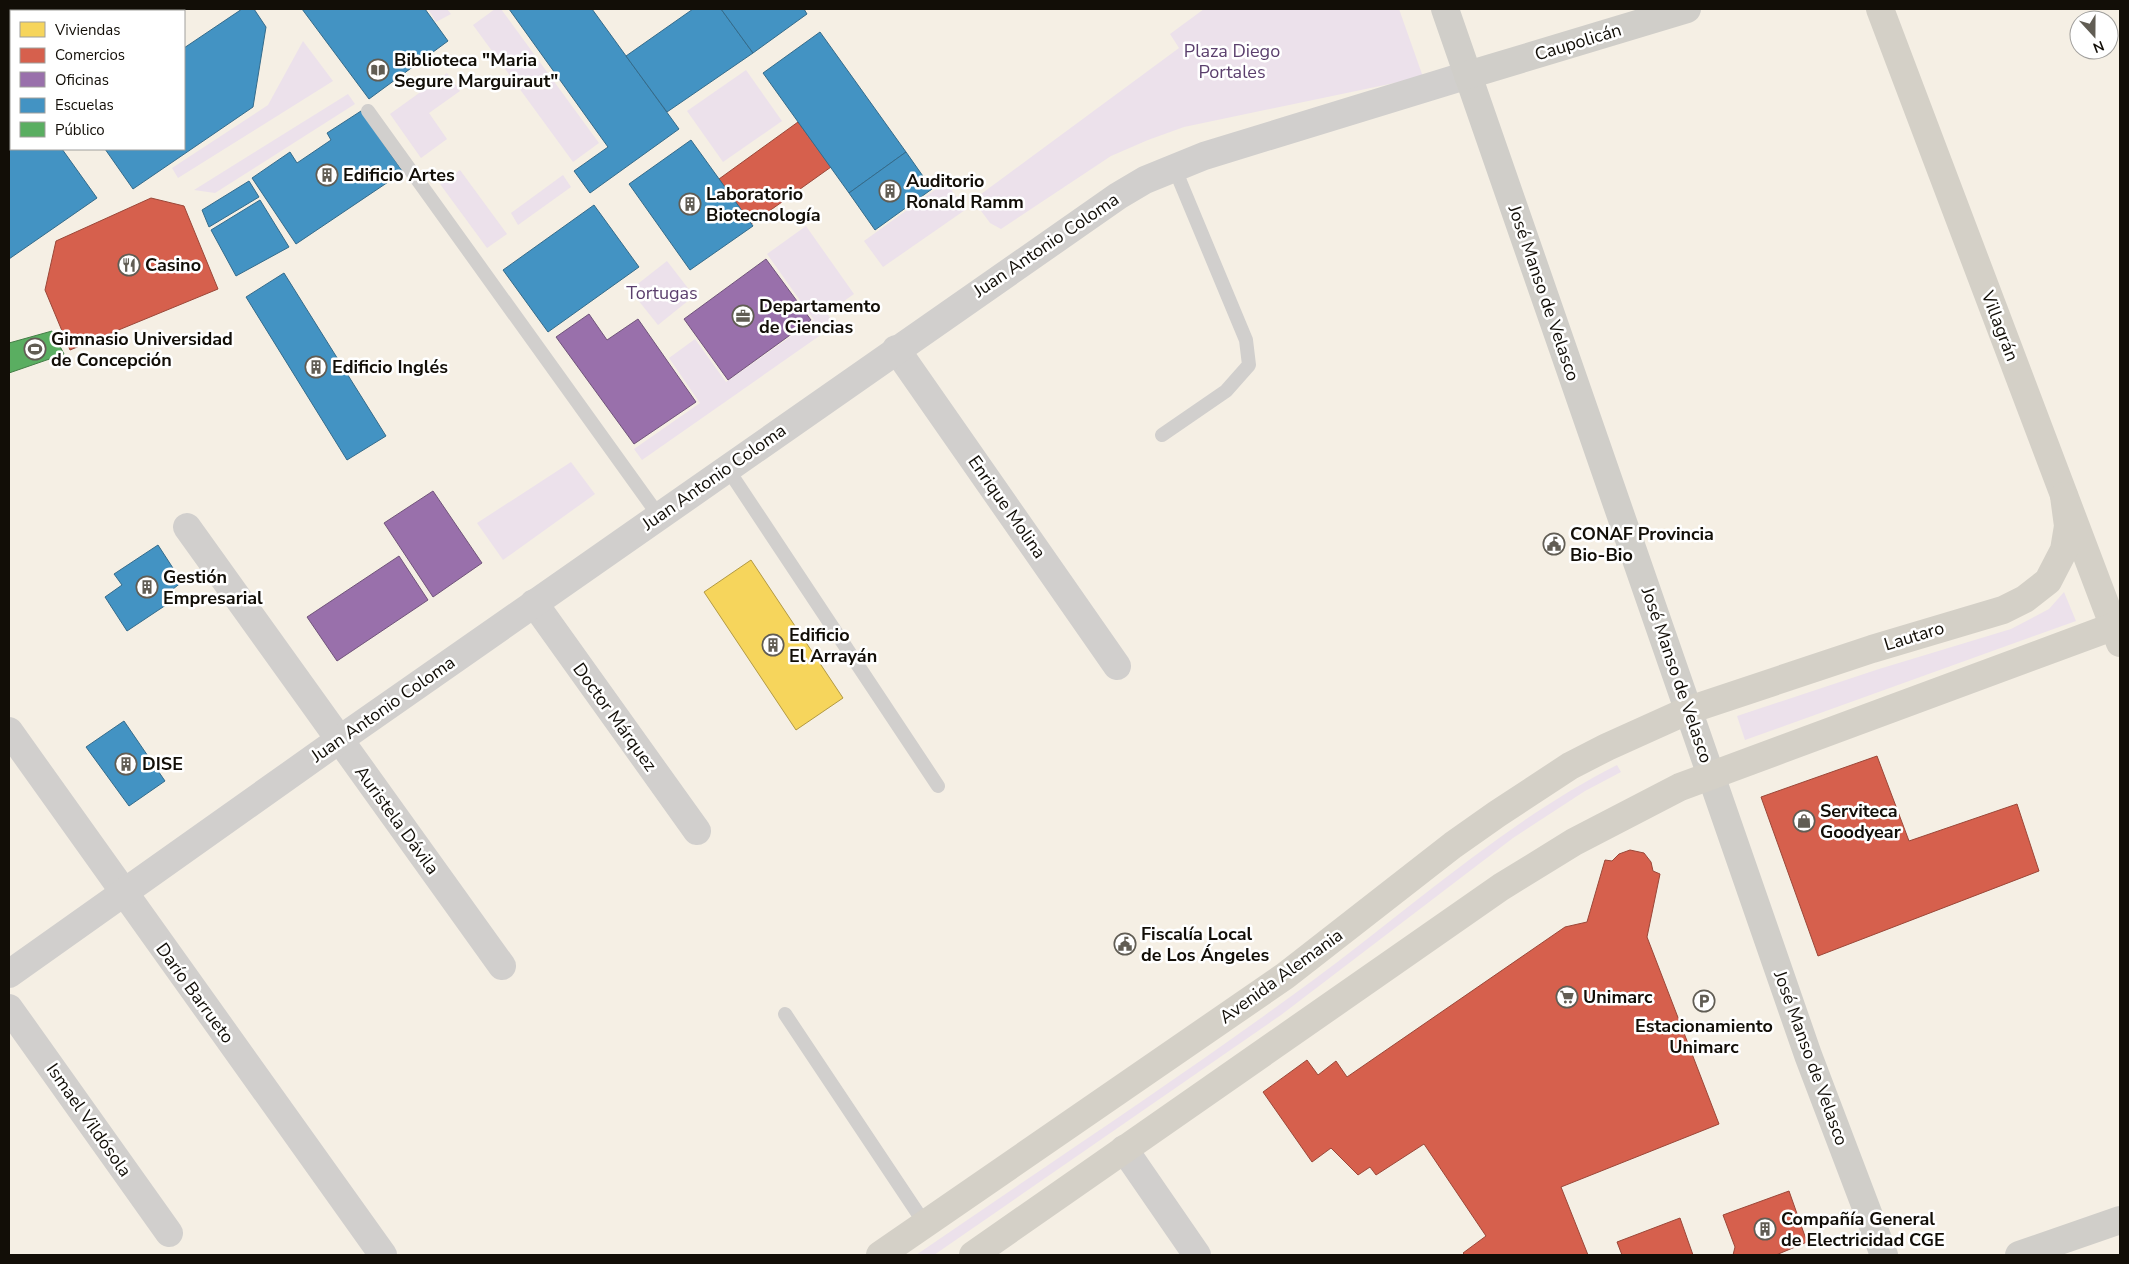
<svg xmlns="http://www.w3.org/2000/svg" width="2129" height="1264" font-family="'Nunito Sans',sans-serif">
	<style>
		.green { fill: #ece1eb }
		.homes { fill: #f6d55c; stroke: #b29942 }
		.shops { fill: #d6604d; stroke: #9b4738 }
		.offices { fill: #9970ab; stroke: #70537a }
		.schools { fill: #4393c3; stroke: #346b8b }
		.public { fill: #5aae61; stroke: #447e46 }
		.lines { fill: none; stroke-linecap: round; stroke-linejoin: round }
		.lane { stroke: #d1cfcd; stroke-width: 14 }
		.street { stroke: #d1cfcd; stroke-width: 28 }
		.secondary { stroke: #d0cec9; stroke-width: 28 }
		.primary { stroke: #d4d0c7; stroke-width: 28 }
		.labels { text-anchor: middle; stroke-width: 5; stroke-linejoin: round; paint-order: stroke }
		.street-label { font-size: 18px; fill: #120e07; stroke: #fff }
		.park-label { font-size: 18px; fill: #5b3f6d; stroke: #fff }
		.poi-label { font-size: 18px; font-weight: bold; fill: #120e07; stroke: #fff; text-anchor: start }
	</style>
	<rect width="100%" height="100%" fill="#f5efe4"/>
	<g class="green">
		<path d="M9 9H79L75 11H11V56L9 57Z"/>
		<path d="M428 9H447L451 14 436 22Z"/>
		<path d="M495 9H501L599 143 573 162 473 25Z"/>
		<path d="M1204 9H1399L1423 77 1184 127 1148 140 1111 156 1001 229 990 223 973 200 1179 48 1170 34Z"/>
		<path d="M303 41 333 81 178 178 172 168 268 105Z"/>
		<path d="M746 70 782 121 723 162 687 111Z"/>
		<path d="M447 73 460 91 429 113 447 139 421 158 390 114Z"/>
		<path d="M348 94 355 104 215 193 194 190Z"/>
		<path d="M460 170 507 234 487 248 440 184Z"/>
		<path d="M563 175 571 187 518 225 511 213Z"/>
		<path d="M946 182 965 210 883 267 864 241Z"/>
		<path d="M806 226 854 294 827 313 835 325 642 460 634 449 700 403 669 358 695 339 726 382 814 320 767 254Z"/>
		<path d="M667 261 694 296 658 325 630 290Z"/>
		<path d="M571 462 595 494 503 560 477 523Z"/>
		<path d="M2064 592 2076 621 1745 740 1737 716 1879 669 2011 629 2049 609Z"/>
		<path d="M1617 765 1621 772 1585 791 1513 838 1281 1015 934 1255H916C1048 1164 1183 1076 1312 981 1412 907 1505 822 1617 765Z"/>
	</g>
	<path class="homes" d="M751 560 843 698 796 730 704 592Z"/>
	<g class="shops">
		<path d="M798 122 831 167 751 224 719 179Z"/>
		<path d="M151 198 184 206 218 289 70 350 45 290 56 241Z"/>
		<path d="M1877 756 1909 841 2017 804 2039 871 1818 956 1761 797Z"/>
		<path d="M1630 850 1644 853 1651 862 1653 871 1660 874 1647 937 1719 1124 1561 1187 1588 1255H1465L1463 1253 1486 1236 1424 1144 1376 1175 1370 1167 1358 1175 1331 1148 1312 1162 1263 1092 1307 1060 1318 1075 1336 1061 1347 1077 1565 927 1587 922 1605 860 1612 861 1619 854Z"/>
		<path d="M1789 1191 1807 1242 1776 1255H1733L1735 1247 1723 1215Z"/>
		<path d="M1680 1218 1693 1255H1622L1617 1242Z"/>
	</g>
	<g class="offices">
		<path d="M766 259 811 320 728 380 684 319Z"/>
		<path d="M589 314 607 340 638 319 696 402 634 444 556 337Z"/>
		<path d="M433 491 482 563 433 597 384 523Z"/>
		<path d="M399 556 428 600 337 661 307 617Z"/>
	</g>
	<g class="schools">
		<path d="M242 9H254L266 27 253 107 133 189 105 149H184V48Z"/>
		<path d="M302 9H425L448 41 369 99Z"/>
		<path d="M509 9H592L679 129 590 193 574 171 608 147Z"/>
		<path d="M693 9H721L753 53 667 112 626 56Z"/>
		<path d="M721 9H804L807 14 753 53Z"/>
		<path d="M820 32 906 152 849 193 763 73Z"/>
		<path d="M361 111 403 172 296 244 252 178 290 152 297 163 331 140 327 133Z"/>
		<path d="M691 140 753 226 690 270 629 184Z"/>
		<path d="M11 146V149H62L97 198 9 259V148Z"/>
		<path d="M906 152 932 189 875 230 849 193Z"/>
		<path d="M249 181 259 197 209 227 202 210Z"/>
		<path d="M260 200 289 247 236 276 211 230Z"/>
		<path d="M594 205 639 267 548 332 503 270Z"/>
		<path d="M284 273 386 436 347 460 246 297Z"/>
		<path d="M158 545 182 582 173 589 178 597 127 631 105 597 122 585 114 574Z"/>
		<path d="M124 721 165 781 129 806 86 747Z"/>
	</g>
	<path class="public" d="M52 331 64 354 9 373V343Z"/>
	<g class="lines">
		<g class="lane">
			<path d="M368 111 659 516"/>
			<path d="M1162 435 1226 391 1249 365 1246 340 1174 167"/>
			<path d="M727 468 938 786"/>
			<path d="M785 1014 925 1224"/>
		</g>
		<g class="street">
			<path d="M896 349 1117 666"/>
			<path d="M187 527 502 966"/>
			<path d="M534 603 697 831"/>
			<path d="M9 731 383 1255"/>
			<path d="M9 974 339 740 1118 196 1145 180 1204 156 1468 75"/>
			<path d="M9 1008 169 1233"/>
			<path d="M1124 1149 1197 1255"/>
		</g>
		<g class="secondary">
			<path d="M1445 9 1808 1055 1884 1255"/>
			<path d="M1468 75 1687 9"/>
			<path d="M2019 1255 2120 1220"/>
		</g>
		<g class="primary">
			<path d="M1880 9 2120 643"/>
			<path d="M93 11 97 9"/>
			<path d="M9 71 11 69"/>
			<path d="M880 1255 1285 976 1453 845 1497 814 1570 766 1607 747 1689 710 1872 649 2003 610 2025 599 2048 581 2064 550 2068 526 2064 496"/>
			<path d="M973 1255 1501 887 1574 842 1680 787 2120 624"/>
		</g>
	</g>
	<defs>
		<g id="library-ring" transform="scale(1.125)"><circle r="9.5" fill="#fff" stroke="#615d54" stroke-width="1.5"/><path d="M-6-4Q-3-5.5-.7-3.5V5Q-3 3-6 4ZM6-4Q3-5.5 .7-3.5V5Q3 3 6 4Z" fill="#615d54"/></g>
		<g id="building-ring" transform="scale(1.125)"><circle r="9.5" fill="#fff" stroke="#615d54" stroke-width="1.5"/><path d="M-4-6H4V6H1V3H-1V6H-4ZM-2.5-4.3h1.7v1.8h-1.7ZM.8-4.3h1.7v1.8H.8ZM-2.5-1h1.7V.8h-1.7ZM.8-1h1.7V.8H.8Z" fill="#615d54"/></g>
		<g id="restaurant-ring" transform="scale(1.125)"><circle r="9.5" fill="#fff" stroke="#615d54" stroke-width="1.5"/><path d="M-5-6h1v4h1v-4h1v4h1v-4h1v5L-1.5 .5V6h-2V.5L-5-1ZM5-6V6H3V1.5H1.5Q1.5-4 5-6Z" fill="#615d54"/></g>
		<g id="office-ring" transform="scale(1.125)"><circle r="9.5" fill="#fff" stroke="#615d54" stroke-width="1.5"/><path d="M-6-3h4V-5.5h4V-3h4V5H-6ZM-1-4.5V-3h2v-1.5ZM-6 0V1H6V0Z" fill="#615d54"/></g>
		<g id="stadium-ring" transform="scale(1.125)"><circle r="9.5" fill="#fff" stroke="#615d54" stroke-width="1.5"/><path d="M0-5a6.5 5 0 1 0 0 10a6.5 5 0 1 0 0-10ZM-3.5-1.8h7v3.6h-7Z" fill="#615d54"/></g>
		<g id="civic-ring" transform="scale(1.125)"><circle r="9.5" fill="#fff" stroke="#615d54" stroke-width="1.5"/><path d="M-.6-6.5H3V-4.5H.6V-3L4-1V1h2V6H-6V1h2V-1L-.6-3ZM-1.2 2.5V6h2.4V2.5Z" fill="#615d54"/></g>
		<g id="shop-ring" transform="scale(1.125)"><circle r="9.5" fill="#fff" stroke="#615d54" stroke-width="1.5"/><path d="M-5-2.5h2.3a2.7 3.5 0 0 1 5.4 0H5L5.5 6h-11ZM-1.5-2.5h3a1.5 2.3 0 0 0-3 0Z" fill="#615d54"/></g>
		<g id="supermarket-ring" transform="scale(1.125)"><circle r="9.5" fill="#fff" stroke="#615d54" stroke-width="1.5"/><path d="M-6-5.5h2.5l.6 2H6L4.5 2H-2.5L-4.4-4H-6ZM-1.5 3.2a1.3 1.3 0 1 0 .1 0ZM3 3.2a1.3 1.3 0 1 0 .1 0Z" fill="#615d54"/></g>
		<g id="parking-ring" transform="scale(1.125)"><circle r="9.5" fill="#fff" stroke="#615d54" stroke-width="1.5"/><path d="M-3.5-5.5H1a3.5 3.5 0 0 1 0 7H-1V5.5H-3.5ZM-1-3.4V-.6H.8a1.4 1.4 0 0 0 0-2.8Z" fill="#615d54"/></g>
	</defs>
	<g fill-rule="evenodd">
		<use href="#library-ring" x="378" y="70"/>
		<use href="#building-ring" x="327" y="175"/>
		<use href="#building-ring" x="890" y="191"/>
		<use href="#building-ring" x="690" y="204"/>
		<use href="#restaurant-ring" x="129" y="265"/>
		<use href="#office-ring" x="743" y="316"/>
		<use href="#stadium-ring" x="35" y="349"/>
		<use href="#building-ring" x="316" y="367"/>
		<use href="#civic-ring" x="1554" y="544"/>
		<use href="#building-ring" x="147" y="587"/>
		<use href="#building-ring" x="773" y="645"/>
		<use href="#building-ring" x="126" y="764"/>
		<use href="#shop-ring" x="1804" y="821"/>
		<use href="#civic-ring" x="1125" y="944"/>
		<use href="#supermarket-ring" x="1567" y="997"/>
		<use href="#parking-ring" x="1704" y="1001"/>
		<use href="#building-ring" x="1765" y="1229"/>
	</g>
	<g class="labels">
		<g class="street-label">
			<text transform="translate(1578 42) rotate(-17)" y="6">Caupolicán</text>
			<text transform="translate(1046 245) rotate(-34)" y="6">Juan Antonio Coloma</text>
			<text transform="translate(1544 293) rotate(71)" y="6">José Manso de Velasco</text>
			<text transform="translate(2000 326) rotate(69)" y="6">Villagrán</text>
			<text transform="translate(714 477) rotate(-35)" y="6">Juan Antonio Coloma</text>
			<text transform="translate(1007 507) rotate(55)" y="6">Enrique Molina</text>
			<text transform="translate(1914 636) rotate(-17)" y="6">Lautaro</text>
			<text transform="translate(1677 675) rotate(71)" y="6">José Manso de Velasco</text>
			<text transform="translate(383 709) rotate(-35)" y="6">Juan Antonio Coloma</text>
			<text transform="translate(615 717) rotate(54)" y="6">Doctor Márquez</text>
			<text transform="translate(397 820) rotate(54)" y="6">Auristela Dávila</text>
			<text transform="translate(1281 976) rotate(-36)" y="6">Avenida Alemania</text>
			<text transform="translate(195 993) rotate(54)" y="6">Darío Barrueto</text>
			<text transform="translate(1811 1058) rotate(70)" y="6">José Manso de Velasco</text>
			<text transform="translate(89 1120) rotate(55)" y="6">Ismael Vildósola</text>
		</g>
		<g class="park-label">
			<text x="1232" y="57">Plaza Diego<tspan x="1232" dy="21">Portales</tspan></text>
			<text x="662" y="299">Tortugas</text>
		</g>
		<g class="poi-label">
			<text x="394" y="66">Biblioteca "Maria<tspan x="394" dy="21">Segure Marguiraut"</tspan></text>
			<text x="343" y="181">Edificio Artes</text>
			<text x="906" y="187">Auditorio<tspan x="906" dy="21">Ronald Ramm</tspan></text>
			<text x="706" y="200">Laboratorio<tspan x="706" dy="21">Biotecnología</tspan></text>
			<text x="145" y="271">Casino</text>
			<text x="759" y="312">Departamento<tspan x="759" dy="21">de Ciencias</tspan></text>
			<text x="51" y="345">Gimnasio Universidad<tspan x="51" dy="21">de Concepción</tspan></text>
			<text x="332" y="373">Edificio Inglés</text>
			<text x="1570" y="540">CONAF Provincia<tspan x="1570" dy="21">Bio-Bio</tspan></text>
			<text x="163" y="583">Gestión<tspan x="163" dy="21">Empresarial</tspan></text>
			<text x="789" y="641">Edificio<tspan x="789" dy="21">El Arrayán</tspan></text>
			<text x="142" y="770">DISE</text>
			<text x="1820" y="817">Serviteca<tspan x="1820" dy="21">Goodyear</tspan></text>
			<text x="1141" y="940">Fiscalía Local<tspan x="1141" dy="21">de Los Ángeles</tspan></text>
			<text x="1583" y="1003">Unimarc</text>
			<text x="1704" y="1032" text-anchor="middle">Estacionamiento<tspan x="1704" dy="21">Unimarc</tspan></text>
			<text x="1781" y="1225">Compañía General<tspan x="1781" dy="21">de Electricidad CGE</tspan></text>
		</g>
	</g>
	<rect width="2129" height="1264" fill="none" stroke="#120e07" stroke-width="20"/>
	<rect x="10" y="10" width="175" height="140" fill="#ffffff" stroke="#a09f9c"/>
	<rect x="20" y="22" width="25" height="15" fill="#f6d55c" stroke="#a09f9c"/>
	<text x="55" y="35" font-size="15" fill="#120e07">Viviendas</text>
	<rect x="20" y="48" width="25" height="15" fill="#d6604d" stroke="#a09f9c"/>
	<text x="55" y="60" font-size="15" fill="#120e07">Comercios</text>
	<rect x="20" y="72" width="25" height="15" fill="#9970ab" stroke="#a09f9c"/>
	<text x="55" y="85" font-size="15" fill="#120e07">Oficinas</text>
	<rect x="20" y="98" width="25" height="15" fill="#4393c3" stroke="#a09f9c"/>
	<text x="55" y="110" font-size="15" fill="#120e07">Escuelas</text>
	<rect x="20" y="122" width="25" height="15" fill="#5aae61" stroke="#a09f9c"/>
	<text x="55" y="135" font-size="15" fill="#120e07">Público</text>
	<g transform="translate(2094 35) rotate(159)"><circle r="24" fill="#ffffff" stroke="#a09f9c"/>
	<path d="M0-4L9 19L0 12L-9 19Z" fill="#615d54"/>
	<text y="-8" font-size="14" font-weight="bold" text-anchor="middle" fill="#120e07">N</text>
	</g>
</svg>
